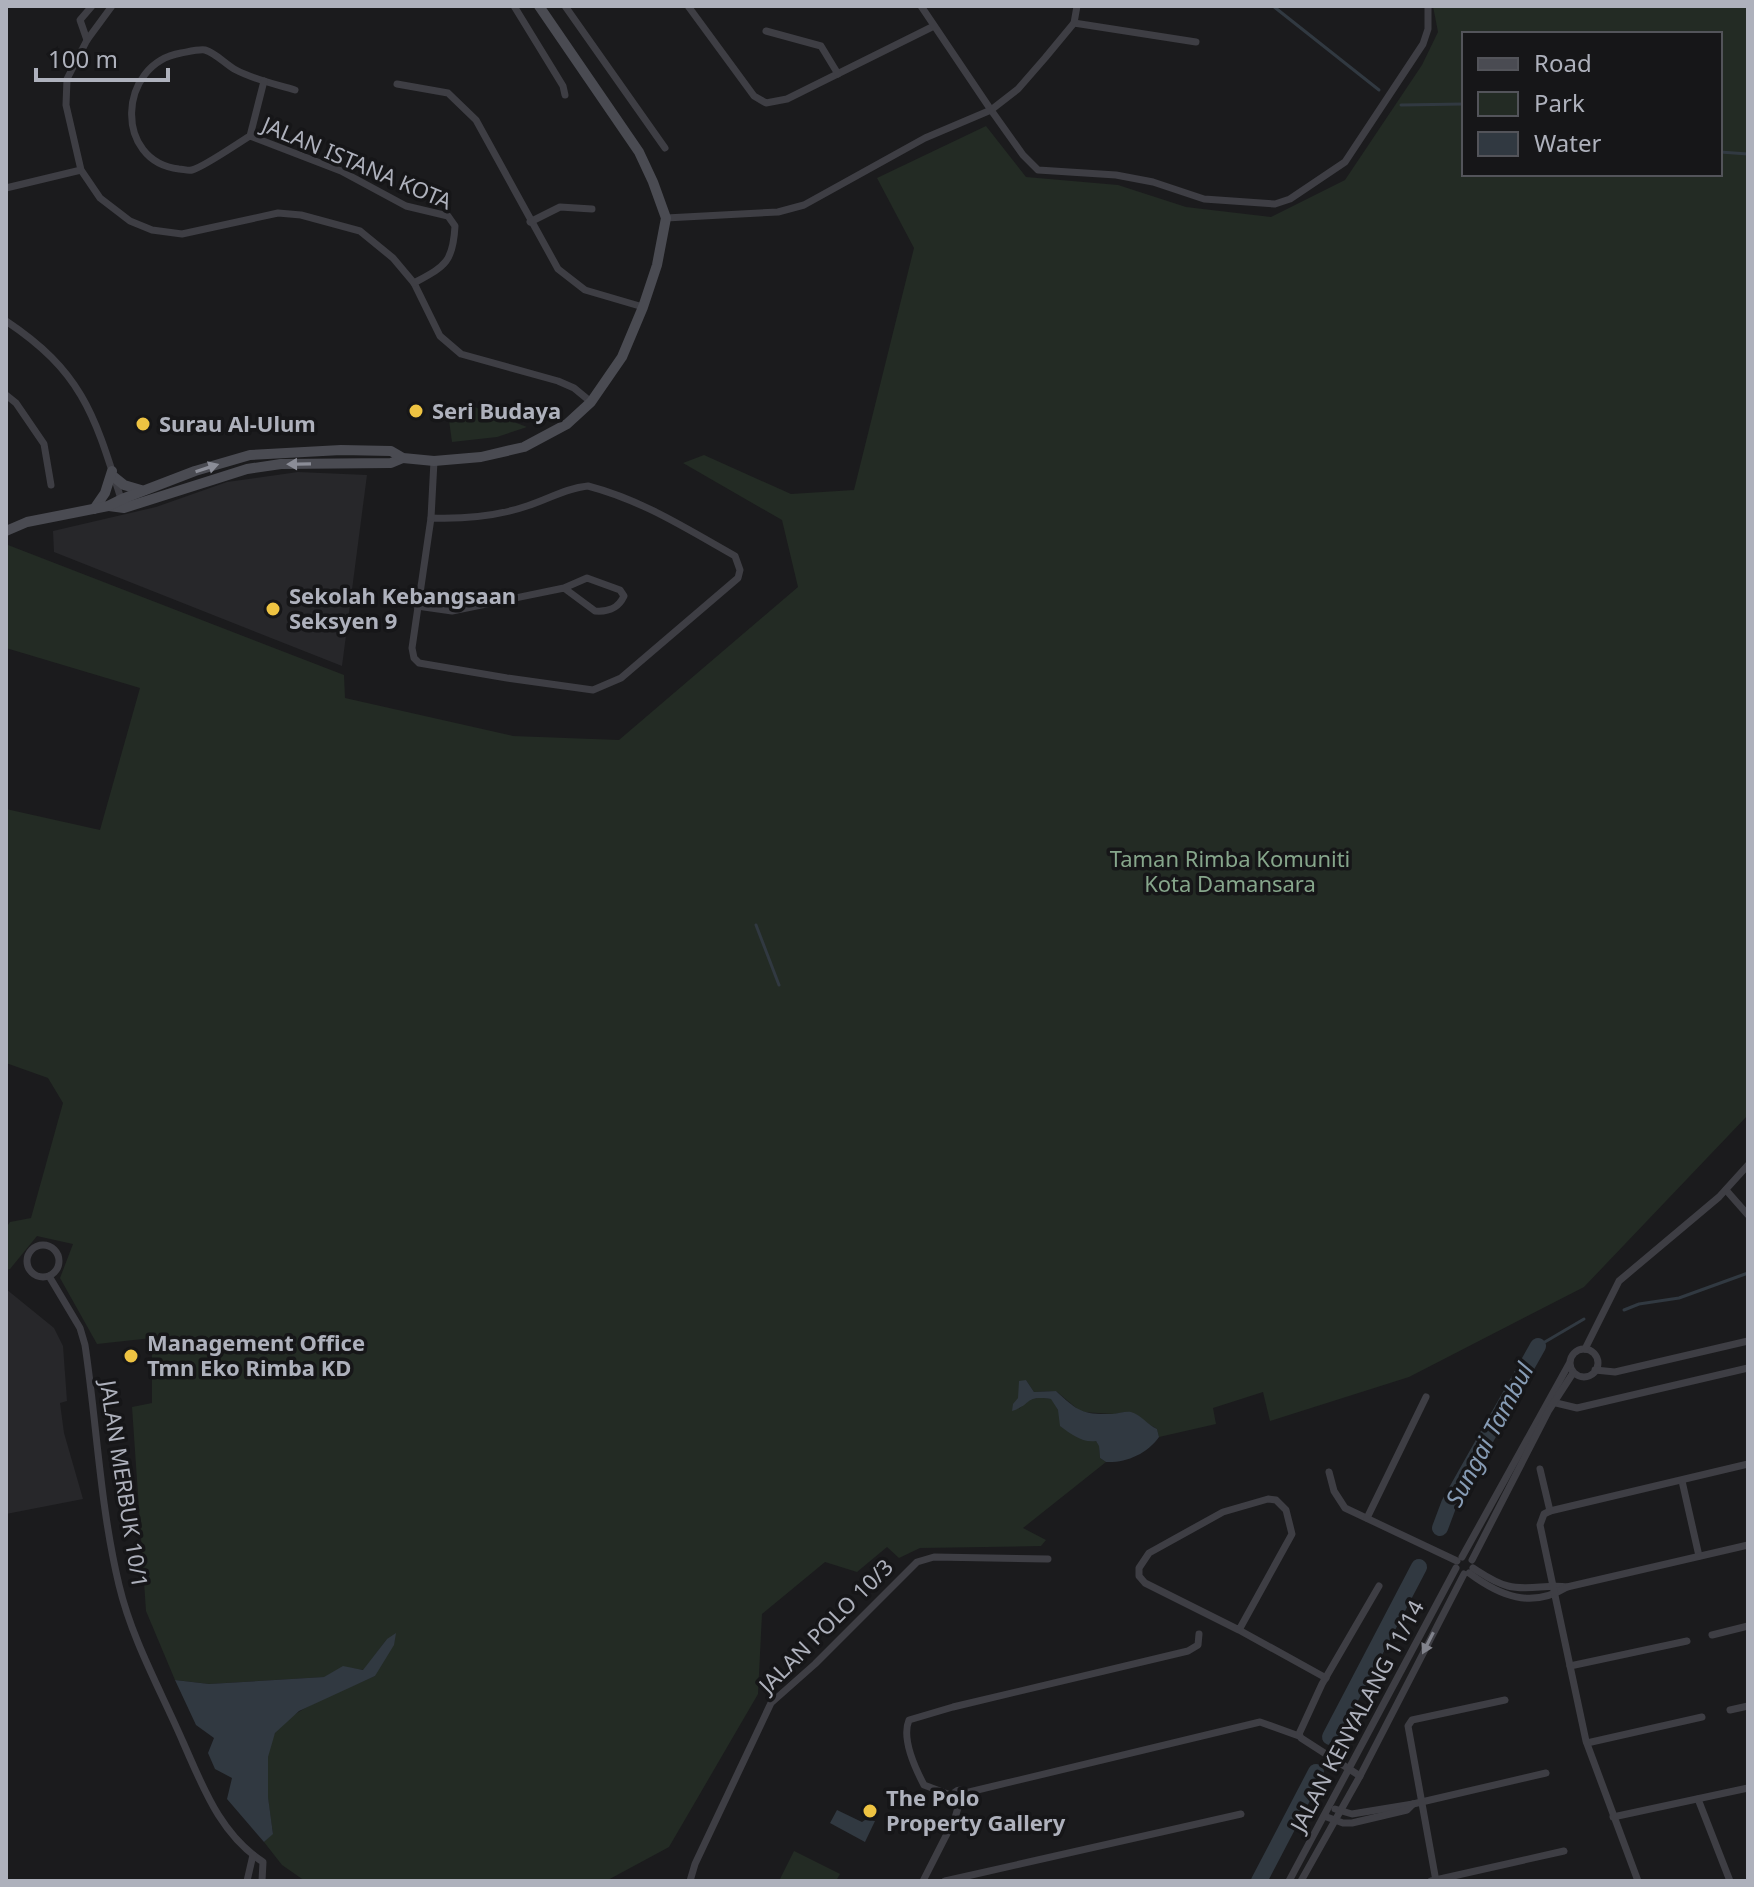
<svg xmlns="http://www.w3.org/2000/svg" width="1754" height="1887" font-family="'Noto Sans',sans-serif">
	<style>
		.built { fill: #27272a }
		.green { fill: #232b24; fill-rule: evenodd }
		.water { fill: #313941 }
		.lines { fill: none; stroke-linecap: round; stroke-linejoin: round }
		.stream { stroke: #313941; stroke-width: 3 }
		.river { stroke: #313941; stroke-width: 16 }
		.street { stroke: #3e3e44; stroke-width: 7 }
		.secondary { stroke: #4a4b52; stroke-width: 10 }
		.oneway { fill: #8b8d97 }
		.oneway2 { fill: #81838c }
		.poi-dot { fill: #eec342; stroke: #161618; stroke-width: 3 }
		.labels { text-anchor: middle; stroke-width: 7; stroke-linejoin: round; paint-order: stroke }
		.street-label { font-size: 22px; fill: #aeb1bc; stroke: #161618 }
		.poi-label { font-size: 22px; font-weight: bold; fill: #aeb1bc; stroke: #161618; text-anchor: start }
		.park-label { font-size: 22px; fill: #86a68b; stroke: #161618 }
		.water-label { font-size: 24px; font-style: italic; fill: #879cb5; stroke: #161618 }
	</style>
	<rect width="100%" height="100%" fill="#1b1b1d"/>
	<g class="built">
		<path d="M298 472 367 475 342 666 54 552 53 531 156 507 227 482Z"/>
		<path d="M6 1289 54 1328 63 1346 67 1401 60 1403 64 1433 83 1499 6 1514Z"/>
	</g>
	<g class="green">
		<path d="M1433 6H1748V1115L1584 1287 1409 1377 1270 1421 1263 1392 1213 1408 1216 1424 1159 1437 1157 1429 1128 1412 1114 1414 1081 1412 1056 1391 1034 1392 1026 1380 1019 1409C1029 1397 1037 1397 1052 1399L1058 1410 1096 1441 1099 1445 1100 1458 1106 1462 1023 1528 1046 1540 1041 1546 920 1548 899 1558 887 1547 857 1572 825 1562 762 1614 758 1694 669 1847 606 1881H305L282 1865 264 1842 273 1833C269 1804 260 1763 274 1735 286 1710 349 1688 375 1676L387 1639 364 1670 343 1667 325 1677 209 1684 175 1680 146 1611 132 1407 152 1403V1338L97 1344 60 1278 73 1244 37 1236 10 1269 6 1270V1228L10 1222 31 1218 63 1103 48 1078 6 1063V809L100 830 140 688 6 648V546L8 545 344 675 345 698 513 736 619 740 798 587 782 520 683 463 704 455 791 494 854 490 914 248 877 178 986 126 1026 177 1118 185 1186 207 1271 217 1345 180 1422 65 1438 32ZM1464 34H1720V174H1464Z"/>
		<path d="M467 404 527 427 497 437 452 442 448 413Z"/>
		<path d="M794 1851 840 1874 836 1881H779Z"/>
	</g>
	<g class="water">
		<path d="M1026 1380 1034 1392 1056 1391C1077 1410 1081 1415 1112 1414 1118 1414 1125 1411 1131 1412 1140 1414 1148 1425 1157 1429L1159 1437C1147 1454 1126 1463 1106 1462L1100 1458 1099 1446 1096 1441C1082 1443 1071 1434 1060 1426L1058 1410 1051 1399C1024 1395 1032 1405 1012 1411L1013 1404 1018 1398 1019 1381Z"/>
		<path d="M396 1633 394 1645 375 1676 299 1711 275 1733 268 1757V1797L273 1834 264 1842 227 1799 232 1778 215 1769 208 1753 214 1738 196 1725 175 1680 209 1684 324 1677 343 1666 363 1670 387 1639Z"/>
		<path d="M837 1810 862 1822 865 1820 875 1821 865 1842 830 1823Z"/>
	</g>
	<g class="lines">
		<g class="stream">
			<path d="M1273 6 1379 90"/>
			<path d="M1401 105 1464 104"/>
			<path d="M1720 152 1748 154"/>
			<path d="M756 925 779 985"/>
			<path d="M1624 1310 1639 1304 1679 1298 1748 1273"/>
			<path d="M1538 1346 1584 1319"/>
		</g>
		<g class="river">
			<path d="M1440 1528 1449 1504 1538 1346"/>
			<path d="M1330 1737 1419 1567"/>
			<path d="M1259 1881 1316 1772"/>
		</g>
		<g class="street">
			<path d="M112 6 87 40 67 79 66 105 81 170 100 198 130 221 152 230 182 234 278 213 301 215 360 231 393 258 414 283 440 336 461 354 558 381 574 388 591 402"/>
			<path d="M514 6 563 86 565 95"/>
			<path d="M565 6 665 148"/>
			<path d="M688 6 754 96 766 103 787 99 934 26"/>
			<path d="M921 6 991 110 1023 155 1038 170 1116 175 1153 182 1204 199 1275 204 1290 199 1345 162 1423 44 1428 29V6"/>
			<path d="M1074 23 1196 42"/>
			<path d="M766 31 821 46 838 74"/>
			<path d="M87 40 80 20 92 6"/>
			<path d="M397 84 448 93 476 120 558 269 585 290 643 307"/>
			<path d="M295 90C275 84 255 80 236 70 226 65 216 53 205 50 199 49 187 52 181 53 117 64 114 162 179 169 183 169 188 171 192 170 204 167 238 143 250 136L341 171 406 206 448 216 455 226C453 263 445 266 414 283"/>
			<path d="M250 136 264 81"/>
			<path d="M6 188 81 170"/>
			<path d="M666 218 778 212 804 205 925 138 991 110 1018 89 1045 58 1074 23 1077 6"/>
			<path d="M530 222 560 207 592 209"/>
			<path d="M6 321C84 373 95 417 122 502"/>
			<path d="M6 395 16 403 44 444 51 485"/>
			<path d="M588 486C642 500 687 529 735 556L740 570 738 578 621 678 593 690 507 678 419 663 414 658 412 648 431 518C461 519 498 516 527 506 547 500 566 488 588 486Z"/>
			<path d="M431 518 434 461"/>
			<path d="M417 606 452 611 564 588 587 578 620 590 624 596C618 609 608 612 595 611L564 588"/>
			<path d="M1726 1190 1748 1215"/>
			<circle cx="43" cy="1261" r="16"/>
			<path d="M49 1276 80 1328 85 1345C97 1425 100 1506 119 1585 132 1640 161 1691 183 1742 203 1787 220 1834 263 1862L262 1881"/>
			<circle cx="1584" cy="1363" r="14"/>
			<path d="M1585 1349 1619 1281 1719 1197 1748 1165"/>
			<path d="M1595 1370 1615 1372 1748 1341"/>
			<path d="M1552 1402 1577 1408 1748 1368"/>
			<path d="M1540 1469 1550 1511"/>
			<path d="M1329 1472 1334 1491 1345 1508 1457 1561"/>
			<path d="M1682 1481 1699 1556"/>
			<path d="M1367 1518 1426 1397"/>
			<path d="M1462 1557 1569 1364"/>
			<path d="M1472 1560 1549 1410 1573 1373"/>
			<path d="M1473 1568C1484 1575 1495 1583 1508 1586 1527 1591 1548 1584 1567 1587"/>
			<path d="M1469 1573C1500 1596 1531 1609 1567 1587L1748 1545"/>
			<path d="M1239 1630 1292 1534 1286 1510 1276 1500 1268 1499 1223 1512 1149 1553 1139 1568V1576L1145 1583 1239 1630 1326 1678"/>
			<path d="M1712 1635 1748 1626"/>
			<path d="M1570 1666 1687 1641"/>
			<path d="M1730 1710 1748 1706"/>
			<path d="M1587 1743 1702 1717"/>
			<path d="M1360 1776 1301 1738 1299 1734 1322 1684 1379 1586"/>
			<circle cx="960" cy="1797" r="7"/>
			<path d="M965 1793 1260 1722 1299 1736"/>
			<path d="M953 1796 924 1785C915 1768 901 1739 909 1720L953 1707 1188 1651 1198 1645 1199 1634"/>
			<path d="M1698 1799 1730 1881"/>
			<path d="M1335 1809 1352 1814 1413 1804 1546 1773"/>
			<path d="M1324 1816 1343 1823H1352L1407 1810 1413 1804"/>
			<path d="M1613 1817 1748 1788"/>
			<path d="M247 1881 253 1855"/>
			<path d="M690 1881 695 1864 771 1703 815 1664 917 1562 934 1557 1048 1559"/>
			<path d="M923 1881 955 1818 959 1804"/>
			<path d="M945 1881 1241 1814"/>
			<path d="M1289 1881 1456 1568"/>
			<path d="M1301 1881 1360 1776 1464 1574"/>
			<path d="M1431 1881 1564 1851"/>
			<path d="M1436 1881 1408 1726 1412 1720 1505 1700"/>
			<path d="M1638 1881 1586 1741 1540 1525 1544 1514 1550 1511 1748 1464"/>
		</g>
		<g class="secondary">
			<path d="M114 477 124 485 141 490"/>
			<path d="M109 506 124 508 247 469 281 464 391 463 403 458"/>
			<path d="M94 509 105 493 112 471"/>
			<path d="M6 531 27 522 108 506 122 499 195 471 250 455 341 450 391 451 403 458 434 461 481 457 524 447 567 424 591 402 622 357 643 307 657 265 666 218 653 182 639 152 539 6"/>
		</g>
	</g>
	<defs><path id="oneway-solid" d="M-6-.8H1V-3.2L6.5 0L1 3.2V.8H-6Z" transform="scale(2)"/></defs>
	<g class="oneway">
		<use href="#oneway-solid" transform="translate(299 464) rotate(179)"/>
		<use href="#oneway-solid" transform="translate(207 468) rotate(-18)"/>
	</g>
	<use class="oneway2" href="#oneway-solid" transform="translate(1428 1643) rotate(117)"/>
	<g class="poi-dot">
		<circle cx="416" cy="411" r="8"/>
		<circle cx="143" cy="424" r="8"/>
		<circle cx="273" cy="609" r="8"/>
		<circle cx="131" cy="1356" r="8"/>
		<circle cx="870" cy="1811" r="8"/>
	</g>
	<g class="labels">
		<g class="street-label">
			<text transform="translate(357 163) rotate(23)" y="8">JALAN ISTANA KOTA</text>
			<text transform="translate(124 1484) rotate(81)" y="8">JALAN MERBUK 10/1</text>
			<text transform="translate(826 1626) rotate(-45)" y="8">JALAN POLO 10/3</text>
			<text transform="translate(1357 1716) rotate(-62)" y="8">JALAN KENYALANG 11/14</text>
		</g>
		<g class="poi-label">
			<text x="432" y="419">Seri Budaya</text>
			<text x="159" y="432">Surau Al-Ulum</text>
			<text x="289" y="604">Sekolah Kebangsaan<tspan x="289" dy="25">Seksyen 9</tspan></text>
			<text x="147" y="1351">Management Office<tspan x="147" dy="25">Tmn Eko Rimba KD</tspan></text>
			<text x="886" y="1806">The Polo<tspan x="886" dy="25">Property Gallery</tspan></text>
		</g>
		<g class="park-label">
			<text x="1230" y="867">Taman Rimba Komuniti<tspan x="1230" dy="25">Kota Damansara</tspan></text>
		</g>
		<g class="water-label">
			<text transform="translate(1490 1435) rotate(-62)" y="8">Sungai Tambul</text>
		</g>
	</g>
	<rect width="1754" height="1887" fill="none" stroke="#aeb1bc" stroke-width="16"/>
	<rect x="1462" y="32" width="260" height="144" fill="#161618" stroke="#53545a" stroke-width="2"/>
	<rect x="1478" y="58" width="40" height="12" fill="#4a4b52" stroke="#53545a" stroke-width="2"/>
	<text x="1534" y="72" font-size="24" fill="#aeb1bc">Road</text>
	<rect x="1478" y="92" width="40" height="24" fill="#232b24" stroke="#53545a" stroke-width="2"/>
	<text x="1534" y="112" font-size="24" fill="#aeb1bc">Park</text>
	<rect x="1478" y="132" width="40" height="24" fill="#313941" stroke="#53545a" stroke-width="2"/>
	<text x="1534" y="152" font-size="24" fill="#aeb1bc">Water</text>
	<path d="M36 68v12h132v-12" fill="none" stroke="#aeb1bc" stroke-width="4"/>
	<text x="48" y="68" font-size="24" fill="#aeb1bc" stroke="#161618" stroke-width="6" paint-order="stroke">100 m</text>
</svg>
